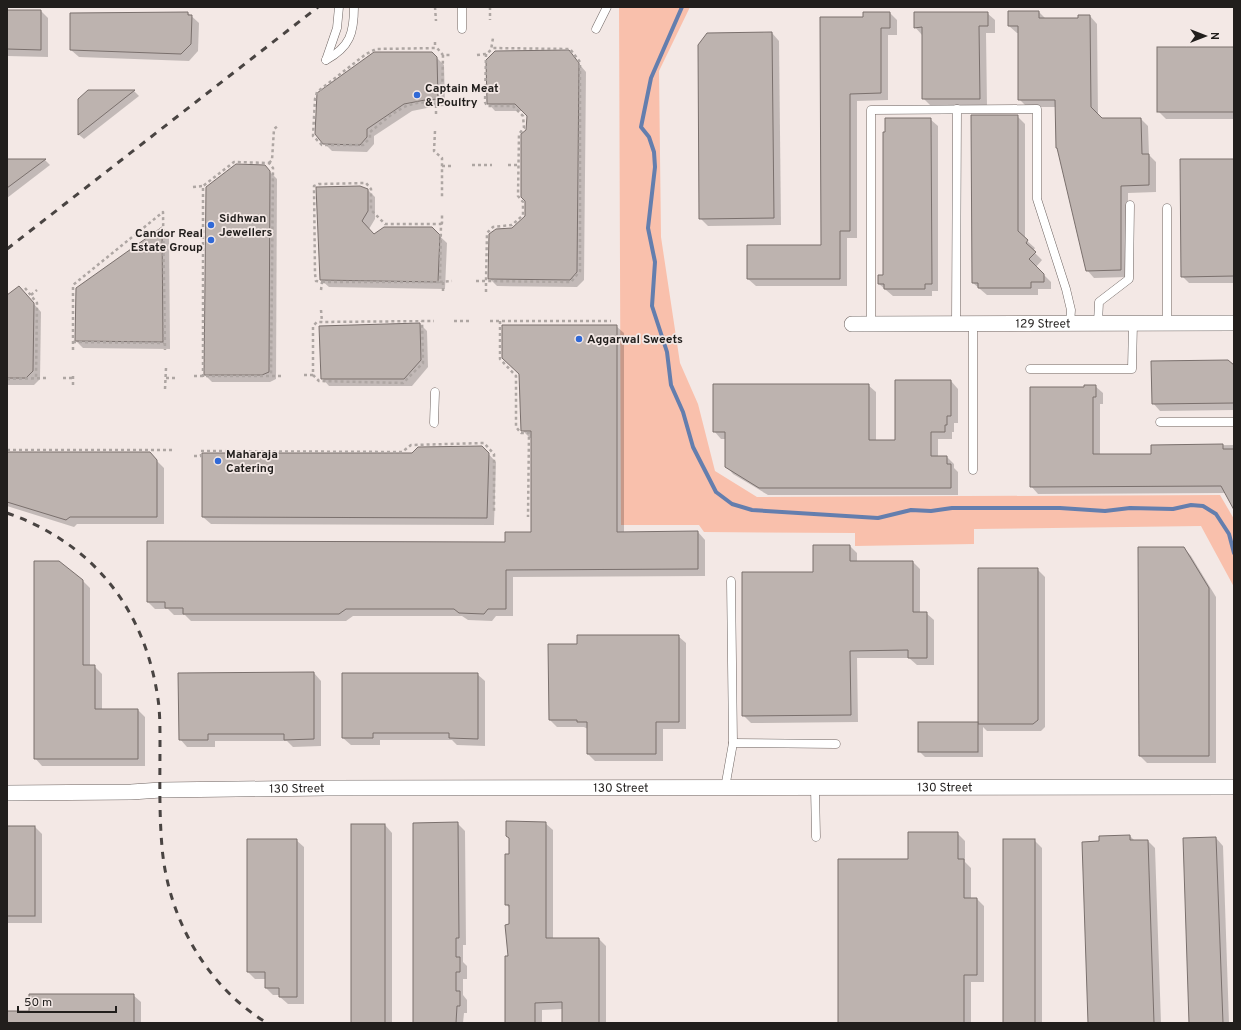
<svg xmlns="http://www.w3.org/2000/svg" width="1241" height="1030" font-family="Overpass,sans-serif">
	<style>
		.green { fill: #f9c0ac }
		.shadow { fill: #0003 }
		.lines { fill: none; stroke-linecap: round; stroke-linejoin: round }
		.stream { stroke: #647eae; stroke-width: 4 }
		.building { fill: #bdb3af; stroke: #7a706d }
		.lane-casing { stroke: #6e6461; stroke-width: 9 }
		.street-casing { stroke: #6e6461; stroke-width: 16 }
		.path { stroke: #aea6a3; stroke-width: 2.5; stroke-dasharray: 3 3; stroke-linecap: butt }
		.lane { stroke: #fff; stroke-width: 8 }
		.street { stroke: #fff; stroke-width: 15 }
		.rail { stroke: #494442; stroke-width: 3; stroke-dasharray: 7 7; stroke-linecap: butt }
		.poi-dot { fill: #3069d7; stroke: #f3e8e5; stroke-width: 1.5 }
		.labels { text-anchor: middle; stroke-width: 3.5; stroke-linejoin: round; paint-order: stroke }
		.poi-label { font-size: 12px; font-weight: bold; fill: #211e1c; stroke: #f3e8e5; text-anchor: start }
		.street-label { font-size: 12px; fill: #211e1c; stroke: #f3e8e5 }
	</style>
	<rect width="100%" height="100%" fill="#f3e8e5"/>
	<path class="green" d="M619 7H690L659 71 661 237 680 363 698 404 715 471 757 497 1220 495 1234 519V587L1201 526 974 529V544L855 546V533L704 532 699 525H621Z"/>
	<g class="shadow">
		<path d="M7 11H41L48 18V57L7 56Z"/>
		<path d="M1039 12 1046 19H1080L1090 16 1097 24 1098 115 1102 119H1141L1148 126 1149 155 1156 162V192L1128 193V277L1094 278 1087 270 1058 150 1057 148 1056 107H1027L1019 99V33H1017L1009 26Z"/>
		<path d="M188 13 199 23 198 51 189 61 79 57 71 50Z"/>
		<path d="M864 13H890L897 20V35H888V100L857 101V238H847V286H756L748 279 822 246Z"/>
		<path d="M987 13 995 20V33H986L987 106H931L923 98 922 35 915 27Z"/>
		<path d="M772 33 779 41 781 225 708 226 700 218Z"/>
		<path d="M1234 48V119H1166L1158 111Z"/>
		<path d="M568 51 586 72 584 280 577 287 497 286 489 278 513 229 526 216 528 115 523 111H495L488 103Z"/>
		<path d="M432 53 444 65 445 106 432 107 412 111 374 136V144L367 152 332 151 324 143Z"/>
		<path d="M88 91H134L139 96 84 139 78 134Z"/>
		<path d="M1017 116 1025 124V239L1035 248 1033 251 1042 260 1036 267 1051 282V289H1038V295H987L973 283Z"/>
		<path d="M930 119 938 126V291H932V296H893L879 284 884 276Z"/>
		<path d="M7 160H45L50 165 7 198Z"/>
		<path d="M1234 160V283H1189L1182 276Z"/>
		<path d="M264 166 277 179 276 379 270 382H212L205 375Z"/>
		<path d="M368 190 375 197V219L369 229 374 235 431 228 447 243 445 289 329 287 321 280Z"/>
		<path d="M162 229 169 236 170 349 83 348 76 341Z"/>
		<path d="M26 295 41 312 40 379 34 385H7V297Z"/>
		<path d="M420 324 427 331 428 367 412 386H329L322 378Z"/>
		<path d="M616 326 624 333V533L698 532 705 540V576L513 577V616H496L492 621 468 620 462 616H353L346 621H191L185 615H174L168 609H155L148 602V542L506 543 532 533V438H530L522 430Z"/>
		<path d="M1234 366V410L1160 411 1153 403Z"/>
		<path d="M951 381 958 389V423H954V432H952V439H938V457H947L954 464V468L958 472V495H768L733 474 726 466V439H721L714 431 868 385 876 392V441H896Z"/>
		<path d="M1095 386 1103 393V404H1100V455H1152V446L1234 445V508L1226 493 1038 494 1031 486 1085 388Z"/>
		<path d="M482 447 496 462 494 525 211 524 203 517 413 454Z"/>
		<path d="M7 453H149L164 468V524H77L74 527 7 506Z"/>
		<path d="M850 546 857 553V562H913L920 569V613H926L934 620V665H917L909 658H857L858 722 751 723 743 715 814 573Z"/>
		<path d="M1184 548 1191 556 1216 597V763H1147L1140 756Z"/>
		<path d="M979 569H1037L1045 577V727L1041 731H987L983 727V757H925L919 751 977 722 979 724Z"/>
		<path d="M83 581 90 588V666H94L102 674V710H138L145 717V766H42L35 758Z"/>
		<path d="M678 636 686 643V729H663V761H595L588 754V729L584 727H557L550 720 578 645Z"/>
		<path d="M314 673 321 681V746L293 747 287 741H215V747H187L180 739Z"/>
		<path d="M343 674H477L485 681V746L457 745 452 740H380V745H351L343 738Z"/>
		<path d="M457 823 465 831 466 945H463V962L467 966V979H463V995L467 1000V1013H464L463 1023H414Z"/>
		<path d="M545 823 553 830V939H599L606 946V1023H563V1009L542 1010V1023H506L510 909 506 904 510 855Z"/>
		<path d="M385 825 392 833V1023H352Z"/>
		<path d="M7 827H35L42 834V923H7Z"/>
		<path d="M957 833 965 841V862L971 868V899H977L984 906V982H971V1023H839Z"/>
		<path d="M1130 836 1135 841H1148L1155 848 1161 1023H1089L1100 842Z"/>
		<path d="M1216 838 1223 846 1229 1023H1190L1184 839Z"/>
		<path d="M296 840 304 847V1004H288L280 997V995H273L266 988V979H255L248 972Z"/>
		<path d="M1034 840 1042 848V1023H1004Z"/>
		<path d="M133 995 141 1002V1023H7V1012H30Z"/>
	</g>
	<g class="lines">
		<path class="stream" d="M682 7 651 78 641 127 649 137 654 152 655 167 648 228 655 262 652 306 667 352 671 385 683 412 693 447 716 492 732 504 752 510 878 518 911 510 931 511 952 508H1060L1105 511 1130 508 1173 509 1191 505 1203 506 1216 514 1229 534 1234 553"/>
	</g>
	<g class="building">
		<path d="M7 10H41V50L7 49Z"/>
		<path d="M1008 11H1039V18H1078V15H1090L1091 107 1102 118H1141L1142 154H1149V185L1121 186V270L1086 271 1057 148H1056L1055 100H1018V26H1008Z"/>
		<path d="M188 12V15H192L191 44 181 54 70 50V13Z"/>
		<path d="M863 12H890V28H881V93L850 94V231H840V279H747V245H821L820 17H863Z"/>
		<path d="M914 12H988V26H979L980 99H922V27L914 28Z"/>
		<path d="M772 32 774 218 699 219 698 45 707 33Z"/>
		<rect x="1157" y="47" width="77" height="65"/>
		<path d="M569 50 579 63 577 272 570 280 488 279 489 234 496 229 512 228 525 216V201L521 197V134L526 130 527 116 515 104H487L486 60 495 51Z"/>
		<path d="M374 52H432L437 57 438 99 425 100 404 104 367 129V137L360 145 323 144 315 134 317 93Z"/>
		<path d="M88 90H135L78 135V99Z"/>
		<path d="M971 115H1018V231L1028 240 1026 243 1036 252 1029 259 1044 274V282H1031V288H978V283H972Z"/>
		<path d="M885 118H931L932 284H925V289H884V284H878V275H883V132H885Z"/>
		<path d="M7 159H46L7 188Z"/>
		<path d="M1180 159H1234V276L1181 277Z"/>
		<path d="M236 164 265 165 270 171 269 372 262 375H204L206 187Z"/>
		<path d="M360 186 368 189V211L362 221 374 234 384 227H432L440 235 438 282 320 280 316 187Z"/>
		<path d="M162 227 163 342 75 341 76 288Z"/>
		<path d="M19 286 34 303 33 371 26 378H7V295Z"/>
		<path d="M420 323 421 360 404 379H321L319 326Z"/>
		<path d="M502 325H617V532L698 531V569L506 570V609H488L484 614 459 613 454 609H346L339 614H183V608H165V602H147V541L505 542V532H531V431H521L519 374 502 358Z"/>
		<path d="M1228 360 1234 365V403L1152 404 1151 361Z"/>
		<path d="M895 380H951V416H947V425H945V432H931V456H947V464H951V488H759L725 467V432H713V384H869V440H895Z"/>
		<path d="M1084 385H1096V397H1093V454H1151V445L1223 444V449H1234V510L1221 486 1030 487V387H1084Z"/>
		<path d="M482 446 489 453 487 518 202 517V453H412L418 447Z"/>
		<path d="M7 452H150L157 460V517H70L66 520 7 502Z"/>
		<path d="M813 545H850V561H913V612H927V658H908V650L850 651 851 715 742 716V572H813Z"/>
		<path d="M1138 547H1184L1209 588V756H1139Z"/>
		<path d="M34 561H59L83 580V665H95V709H138V759H34Z"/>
		<path d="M978 568H1038V720L1033 724H978Z"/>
		<path d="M577 635H679V722H656V754H587V722H577V720H549L548 644H577Z"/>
		<path d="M314 672V739L284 740V734H208V740H179L178 673Z"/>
		<path d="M342 673H478V739L449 738V733H373V738H342Z"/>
		<rect x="918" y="722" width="60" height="30"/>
		<path d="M506 821 546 822V938H599V1023H562V1002L535 1003V1023H505V956H508L505 925 509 924V905H505V854H509V838L506 836Z"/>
		<path d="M458 822 459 938H456V957H460V972H456V991H460V1006H457L456 1023H413V823Z"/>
		<rect x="351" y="824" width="34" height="199"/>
		<rect x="7" y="826" width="28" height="90"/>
		<path d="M908 832H958V859H964V898H977V975H964V1023H838V859H908Z"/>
		<path d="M1130 835V840H1148L1154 1023H1088L1082 842 1099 841V836Z"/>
		<path d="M1216 837 1223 1023H1189L1183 838Z"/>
		<path d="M247 839H297V997H279V988H265V972H247Z"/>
		<rect x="1003" y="839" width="32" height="184"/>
		<path d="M29 994H134V1023H7V1011H29Z"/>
	</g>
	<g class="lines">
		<g class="lane-casing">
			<g id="lane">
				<path d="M462 7V29"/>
				<path d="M596 29 607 7"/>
				<path d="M326 60C350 47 354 33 354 7"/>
				<path d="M326 60 337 28 339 7"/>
				<path d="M1167 208V323"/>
				<path d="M1098 323 1099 302 1129 279 1130 205"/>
				<path d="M871 324V110L1037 109V199L1066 289 1071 310 1070 324"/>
				<path d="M956 324 957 109"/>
				<path d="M973 324V470"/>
				<path d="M1030 369H1132L1133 323"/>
				<path d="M1160 422H1234"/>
				<path d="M434 423 435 392"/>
				<path d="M733 743 836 744"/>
				<path d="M725 788 733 743 731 581"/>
				<path d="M815 788 816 837"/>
			</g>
		</g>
		<g class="street-casing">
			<g id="street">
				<path id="s1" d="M852 324 1234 323"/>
				<path id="s2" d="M7 793 131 792 161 790 327 788 1234 787"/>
			</g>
		</g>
		<g class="path">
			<path d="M435 7 436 21"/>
			<path d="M490 7V20"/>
			<path d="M435 42V48"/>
			<path d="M486 54 485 102 487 106H513L523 116 524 128 519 134 518 196 523 202V215L512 225 493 227 487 233 486 281 571 282 580 271V62L570 49 492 48"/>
			<path d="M477 55 486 54 491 50 493 38"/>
			<path d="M436 105C410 95 389 117 370 132V138L363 145H322L313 136 315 99 317 92 366 54 376 49 437 48 443 55H450"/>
			<path d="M436 114V105L440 104 442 101 443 55"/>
			<path d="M435 131 434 151 442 158V198"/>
			<path d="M269 163 272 160 274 129 279 125"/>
			<path d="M472 165H492"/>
			<path d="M508 165H518"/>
			<path d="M442 166H452"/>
			<path d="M193 187 203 186"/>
			<path d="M441 224 442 223V215"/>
			<path d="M476 281H486V292"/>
			<path d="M322 282H440"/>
			<path d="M443 282V293"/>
			<path d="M25 288 37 303 36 378"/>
			<path d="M321 290 322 282 316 281 315 274 314 186 319 184 366 183 371 189V210L385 224H441L440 282 452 281"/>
			<path d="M31 295 37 290"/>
			<path d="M321 310 322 322"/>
			<path d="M454 321H471"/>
			<path d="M490 321H611"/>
			<path d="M500 321V359L516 376V427L521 433H529L528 517"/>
			<path d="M73 342 164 343"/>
			<path d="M73 350V285L163 212 165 350"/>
			<path d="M304 375H313V326L317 322 434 321"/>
			<path d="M313 375 319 381 403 383 423 363 422 321"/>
			<path d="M73 376V388"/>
			<path d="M194 376H284"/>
			<path d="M203 377V186L234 162 269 163 273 168 271 376"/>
			<path d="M63 378H73"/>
			<path d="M166 378H176"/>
			<path d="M7 379 46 378"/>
			<path d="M165 389 166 368"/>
			<path d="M7 450H174"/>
			<path d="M194 456H201V451L402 452 411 445 484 443 494 454V512"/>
		</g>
		<use href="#lane" class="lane"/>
		<use href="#street" class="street"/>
		<g class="rail">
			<path d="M7 249 318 7"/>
			<path d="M7 513C93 543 145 609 158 699 160 713 160 728 160 742 160 777 159 812 162 847 168 918 206 986 267 1023"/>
		</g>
	</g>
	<g class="poi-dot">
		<circle cx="417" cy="95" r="4"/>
		<circle cx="211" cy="225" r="4"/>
		<circle cx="211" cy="240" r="4"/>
		<circle cx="579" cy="339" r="4"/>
		<circle cx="218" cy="461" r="4"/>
	</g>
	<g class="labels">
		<g class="poi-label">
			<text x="425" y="92">Captain Meat<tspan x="425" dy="14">&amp; Poultry</tspan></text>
			<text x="219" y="222">Sidhwan<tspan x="219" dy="14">Jewellers</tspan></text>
			<text x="203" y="237" text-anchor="end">Candor Real<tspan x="203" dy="14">Estate Group</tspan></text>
			<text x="587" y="343">Aggarwal Sweets</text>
			<text x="226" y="458">Maharaja<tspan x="226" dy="14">Catering</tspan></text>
		</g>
		<g class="street-label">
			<text dy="4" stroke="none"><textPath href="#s1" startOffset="191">129 Street</textPath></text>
			<text dy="4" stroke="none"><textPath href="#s2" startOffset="614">130 Street</textPath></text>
			<text dy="4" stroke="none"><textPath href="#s2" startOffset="938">130 Street</textPath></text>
			<text dy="4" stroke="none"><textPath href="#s2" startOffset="290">130 Street</textPath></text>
		</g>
	</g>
	<rect width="1241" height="1030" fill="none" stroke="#211e1c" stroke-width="16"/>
	<g transform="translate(1205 36) rotate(90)" stroke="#f3e8e5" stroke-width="3" paint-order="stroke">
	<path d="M0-3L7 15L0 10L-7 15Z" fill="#211e1c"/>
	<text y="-6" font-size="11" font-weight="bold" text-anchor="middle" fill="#211e1c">N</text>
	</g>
	<path d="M18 1006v6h98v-6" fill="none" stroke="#211e1c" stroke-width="2"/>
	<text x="24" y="1006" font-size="12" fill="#211e1c" stroke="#f3e8e5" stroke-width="3" paint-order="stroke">50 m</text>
</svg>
